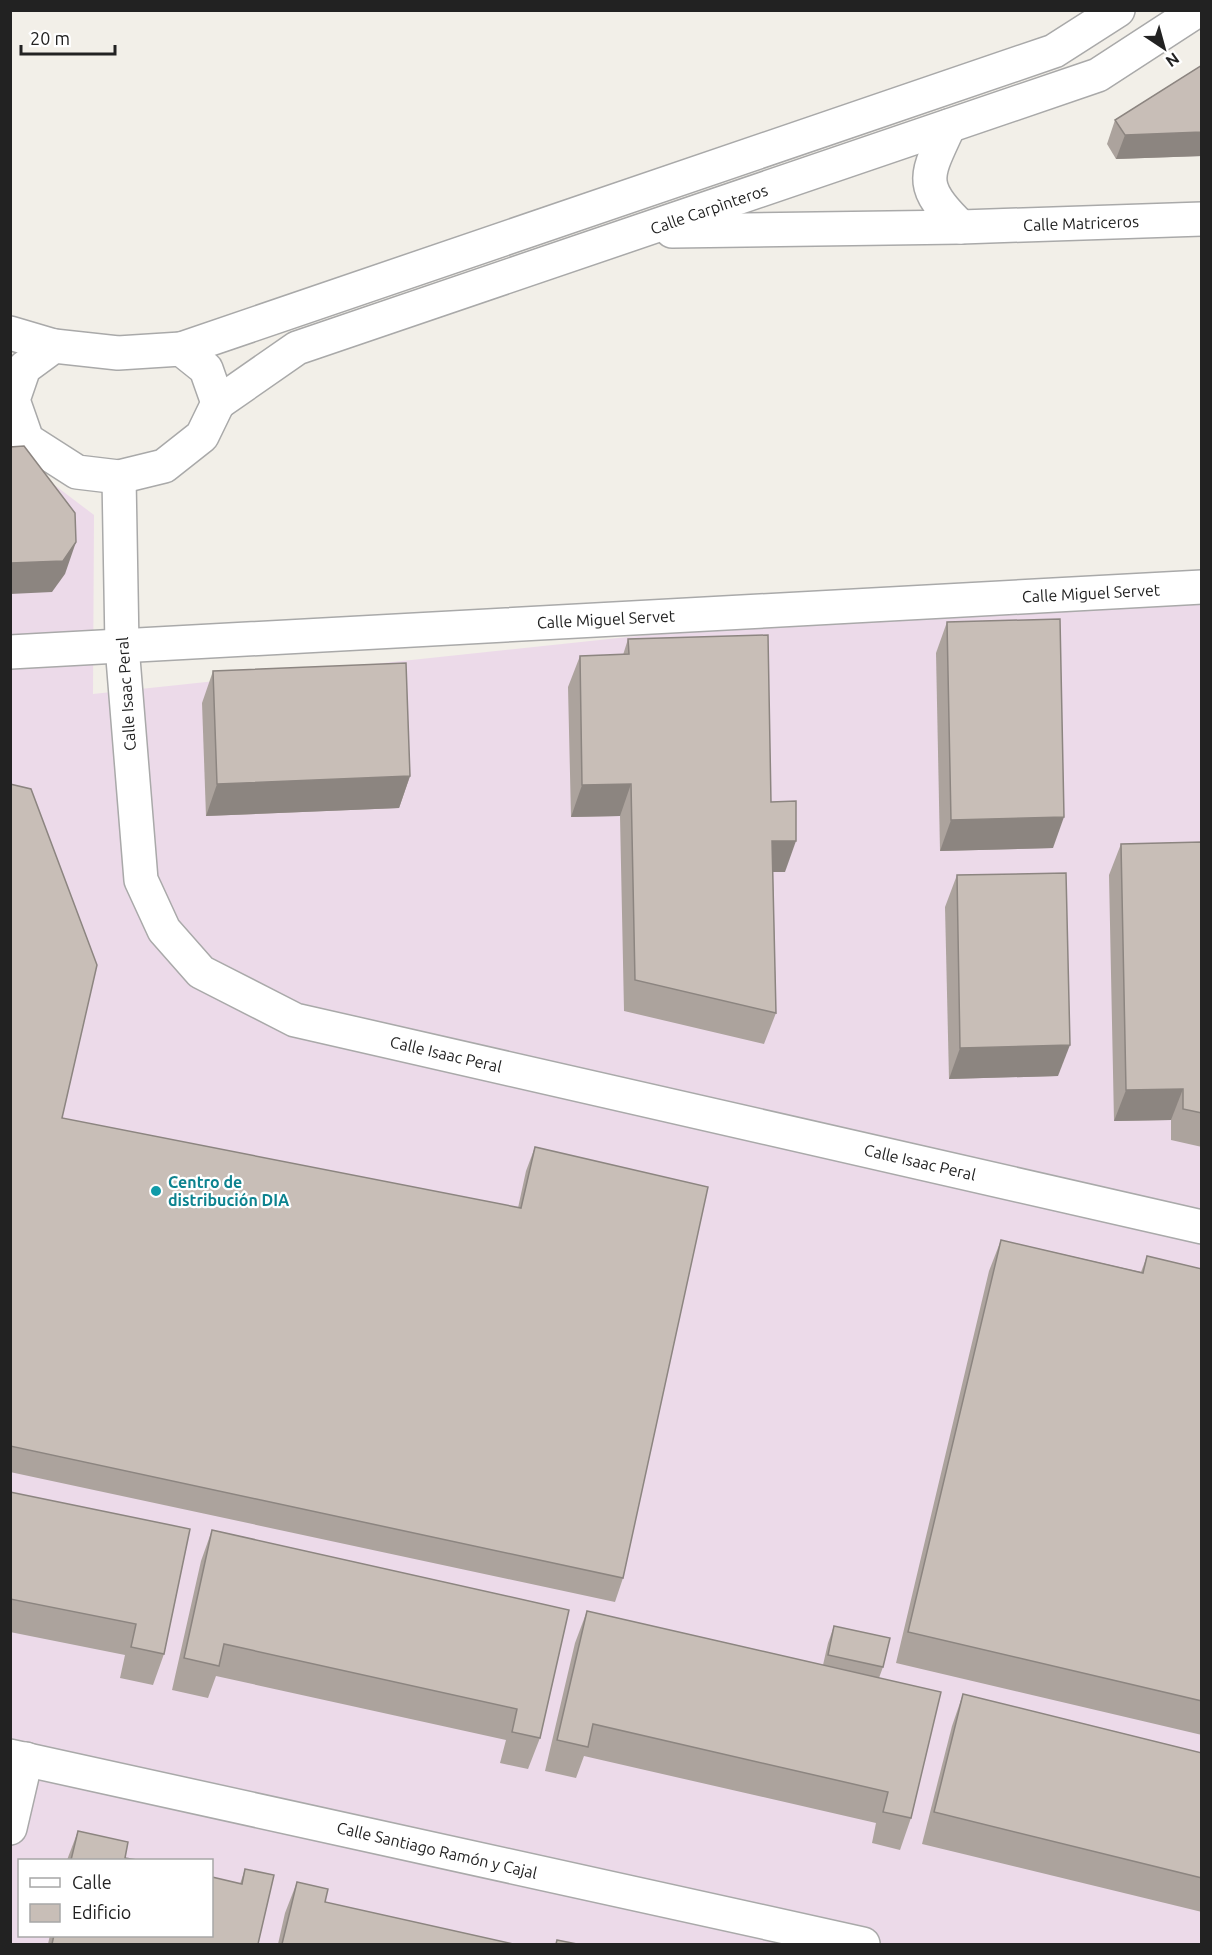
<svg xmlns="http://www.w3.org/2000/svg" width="1212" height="1955" font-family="Ubuntu,sans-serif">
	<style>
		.industrial { fill: #ecdae9; fill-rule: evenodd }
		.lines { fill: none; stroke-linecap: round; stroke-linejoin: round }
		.minor-casing { stroke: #a9a9a9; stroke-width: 36 }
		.minor { stroke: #fff; stroke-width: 33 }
		.wall { fill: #aca39d }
		.shaded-wall { fill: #8c8580 }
		.building { fill: #c8beb7; stroke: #8c8580; stroke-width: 1.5 }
		.culture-dot { fill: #0f9aa8; stroke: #fff; stroke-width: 2 }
		.labels { text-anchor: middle; stroke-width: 4.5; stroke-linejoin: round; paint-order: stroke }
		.street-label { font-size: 16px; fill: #222; stroke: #fff }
		.culture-label { font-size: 16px; font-weight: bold; fill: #0d838f; stroke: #fff; text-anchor: start }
	</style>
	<rect width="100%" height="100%" fill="#f2efe8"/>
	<path class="industrial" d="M36 471 94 515 93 694 1201 576V1944H11L10 472ZM20 1860H212V1936H20Z"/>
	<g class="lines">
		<g class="minor-casing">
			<g id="minor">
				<path d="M949 126C926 176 917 185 961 227"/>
				<path d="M672 231 961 227 1202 219"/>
				<path d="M10 333 54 346"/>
				<path d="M54 346 118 353 181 349 206 369 218 403 202 436 164 466 119 477 77 472 27 440 13 400 24 368Z"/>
				<path d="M181 349 1054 51 1118 10"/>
				<path d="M218 403 297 348 1098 75 1198 10"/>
				<path d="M119 477 122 646 141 880 164 930 201 972 295 1020 1202 1227"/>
				<path d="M10 652 1202 587"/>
				<path d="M10 1756 863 1944"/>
				<path d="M10 1828 26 1759"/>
			</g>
		</g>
		<use href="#minor" class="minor"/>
	</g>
	<g class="wall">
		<path d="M1202 65V156L1116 159 1107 144 1115 120Z"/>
		<path d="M947 622 1053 848 940 851 936 653Z"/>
		<path d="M628 639 771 802 785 872H773L776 1013 764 1044 624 1011 620 816 571 817 568 687 580 656 623 655Z"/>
		<path d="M213 671 410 776 399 808 206 816 202 703Z"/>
		<path d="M10 784 62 1118 518 1208 526 1171 535 1147 623 1578 615 1602 10 1472Z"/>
		<path d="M1202 842V1147L1171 1140V1120L1114 1121 1109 875 1121 844Z"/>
		<path d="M957 875 1058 1076 949 1079 945 907Z"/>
		<path d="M1001 1240 1141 1272 1147 1256 1202 1269V1735L896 1663 989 1271Z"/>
		<path d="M10 1492 164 1654 153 1685 120 1678 125 1655 10 1632Z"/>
		<path d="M212 1530 569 1610 540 1738 528 1769 500 1763 506 1740 216 1676 208 1698 172 1690 201 1561Z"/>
		<path d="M587 1611 823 1665 828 1643 834 1626 883 1667 879 1678 911 1818 900 1850 872 1843 876 1823 584 1756 576 1778 545 1771 575 1643Z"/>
		<path d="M963 1694 1202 1753V1912L922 1844 952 1726Z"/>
		<path d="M78 1831 125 1858 137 1860H67Z"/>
		<path d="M245 1869 258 1944H48L50 1935H212L240 1884Z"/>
		<path d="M297 1882 325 1902 513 1944H278L285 1913Z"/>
	</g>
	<g class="shaded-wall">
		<path d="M1202 132V156L1116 159 1125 135Z"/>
		<path d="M76 542 65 574 52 592 10 594V563Z"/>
		<path d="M410 776 399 808 206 816 217 784Z"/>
		<path d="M631 784 620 816 571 817 582 785Z"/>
		<path d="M1064 817 1053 848 940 851 951 820Z"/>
		<path d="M772 841H796L785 872H760Z"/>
		<path d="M1070 1045 1058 1076 949 1079 960 1048Z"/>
		<path d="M1183 1089 1171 1120 1114 1121 1126 1090Z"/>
	</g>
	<g class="building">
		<path d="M1202 65V132L1125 135 1115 120Z"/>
		<path d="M24 446 75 513 76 542 63 561 10 563V447Z"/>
		<path d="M1060 619 1064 817 951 820 947 622Z"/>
		<path d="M768 635 771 802 796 801V841H772L776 1013 635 980 631 784 582 785 580 656 629 654 628 639Z"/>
		<path d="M406 663 410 776 217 784 213 671Z"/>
		<path d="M10 784 31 789 97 965 62 1118 521 1208 535 1147 708 1187 623 1578 10 1446Z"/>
		<path d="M1202 842V1113L1183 1109V1089L1126 1090 1121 844Z"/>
		<path d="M1066 873 1070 1045 960 1048 957 875Z"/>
		<path d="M1001 1240 1143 1273 1147 1256 1202 1269V1701L908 1632Z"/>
		<path d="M10 1492 190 1529 164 1654 131 1647 136 1624 10 1599Z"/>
		<path d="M212 1530 569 1610 540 1738 512 1732 517 1709 224 1644 219 1666 184 1658Z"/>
		<path d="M587 1611 941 1692 911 1818 883 1812 888 1792 593 1724 588 1747 557 1740Z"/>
		<path d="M834 1626 890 1638 883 1667 828 1655Z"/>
		<path d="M963 1694 1202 1753V1878L934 1812Z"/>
		<path d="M78 1831 128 1842 125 1858 137 1860H71Z"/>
		<path d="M245 1869 274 1875 258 1944H52L54 1935H212V1877L242 1884Z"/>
		<path d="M297 1882 328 1889 325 1902 513 1944H282Z"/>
		<path d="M557 1940 577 1944H556Z"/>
	</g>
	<circle class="culture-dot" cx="156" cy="1191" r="6"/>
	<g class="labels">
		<g class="street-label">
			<text transform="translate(709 209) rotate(-19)" y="6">Calle Carpìnteros</text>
			<text transform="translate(1081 223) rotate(-2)" y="6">Calle Matriceros</text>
			<text transform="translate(1091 593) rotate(-3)" y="6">Calle Miguel Servet</text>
			<text transform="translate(606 619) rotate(-3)" y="6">Calle Miguel Servet</text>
			<text transform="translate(126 694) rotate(-94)" y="6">Calle Isaac Peral</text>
			<text transform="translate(446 1054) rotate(13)" y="6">Calle Isaac Peral</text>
			<text transform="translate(920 1162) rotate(13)" y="6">Calle Isaac Peral</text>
			<text transform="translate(437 1850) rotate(13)" y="6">Calle Santiago Ramón y Cajal</text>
		</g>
		<g class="culture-label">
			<text x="168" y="1188">Centro de<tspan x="168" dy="18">distribución DIA</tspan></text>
		</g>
	</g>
	<rect width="1212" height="1955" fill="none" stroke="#222222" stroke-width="24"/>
	<rect x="18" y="1859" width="195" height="78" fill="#ffffff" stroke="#a7a7a7" stroke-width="1.5"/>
	<rect x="30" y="1878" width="30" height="9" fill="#ffffff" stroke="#a7a7a7" stroke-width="1.5"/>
	<text x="72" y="1889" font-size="18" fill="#222222">Calle</text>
	<rect x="30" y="1904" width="30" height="18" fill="#c8beb7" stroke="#a7a7a7" stroke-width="1.5"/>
	<text x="72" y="1919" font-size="18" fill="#222222">Edificio</text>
	<g transform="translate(1164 48) rotate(144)" stroke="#ffffff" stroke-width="4.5" paint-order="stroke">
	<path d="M0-4.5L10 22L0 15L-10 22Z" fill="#222222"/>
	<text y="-9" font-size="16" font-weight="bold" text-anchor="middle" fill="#222222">N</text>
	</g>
	<path d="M21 45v9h94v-9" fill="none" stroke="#222222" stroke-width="3"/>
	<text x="30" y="45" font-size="18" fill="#222222" stroke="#ffffff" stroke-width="4.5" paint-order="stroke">20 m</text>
</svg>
